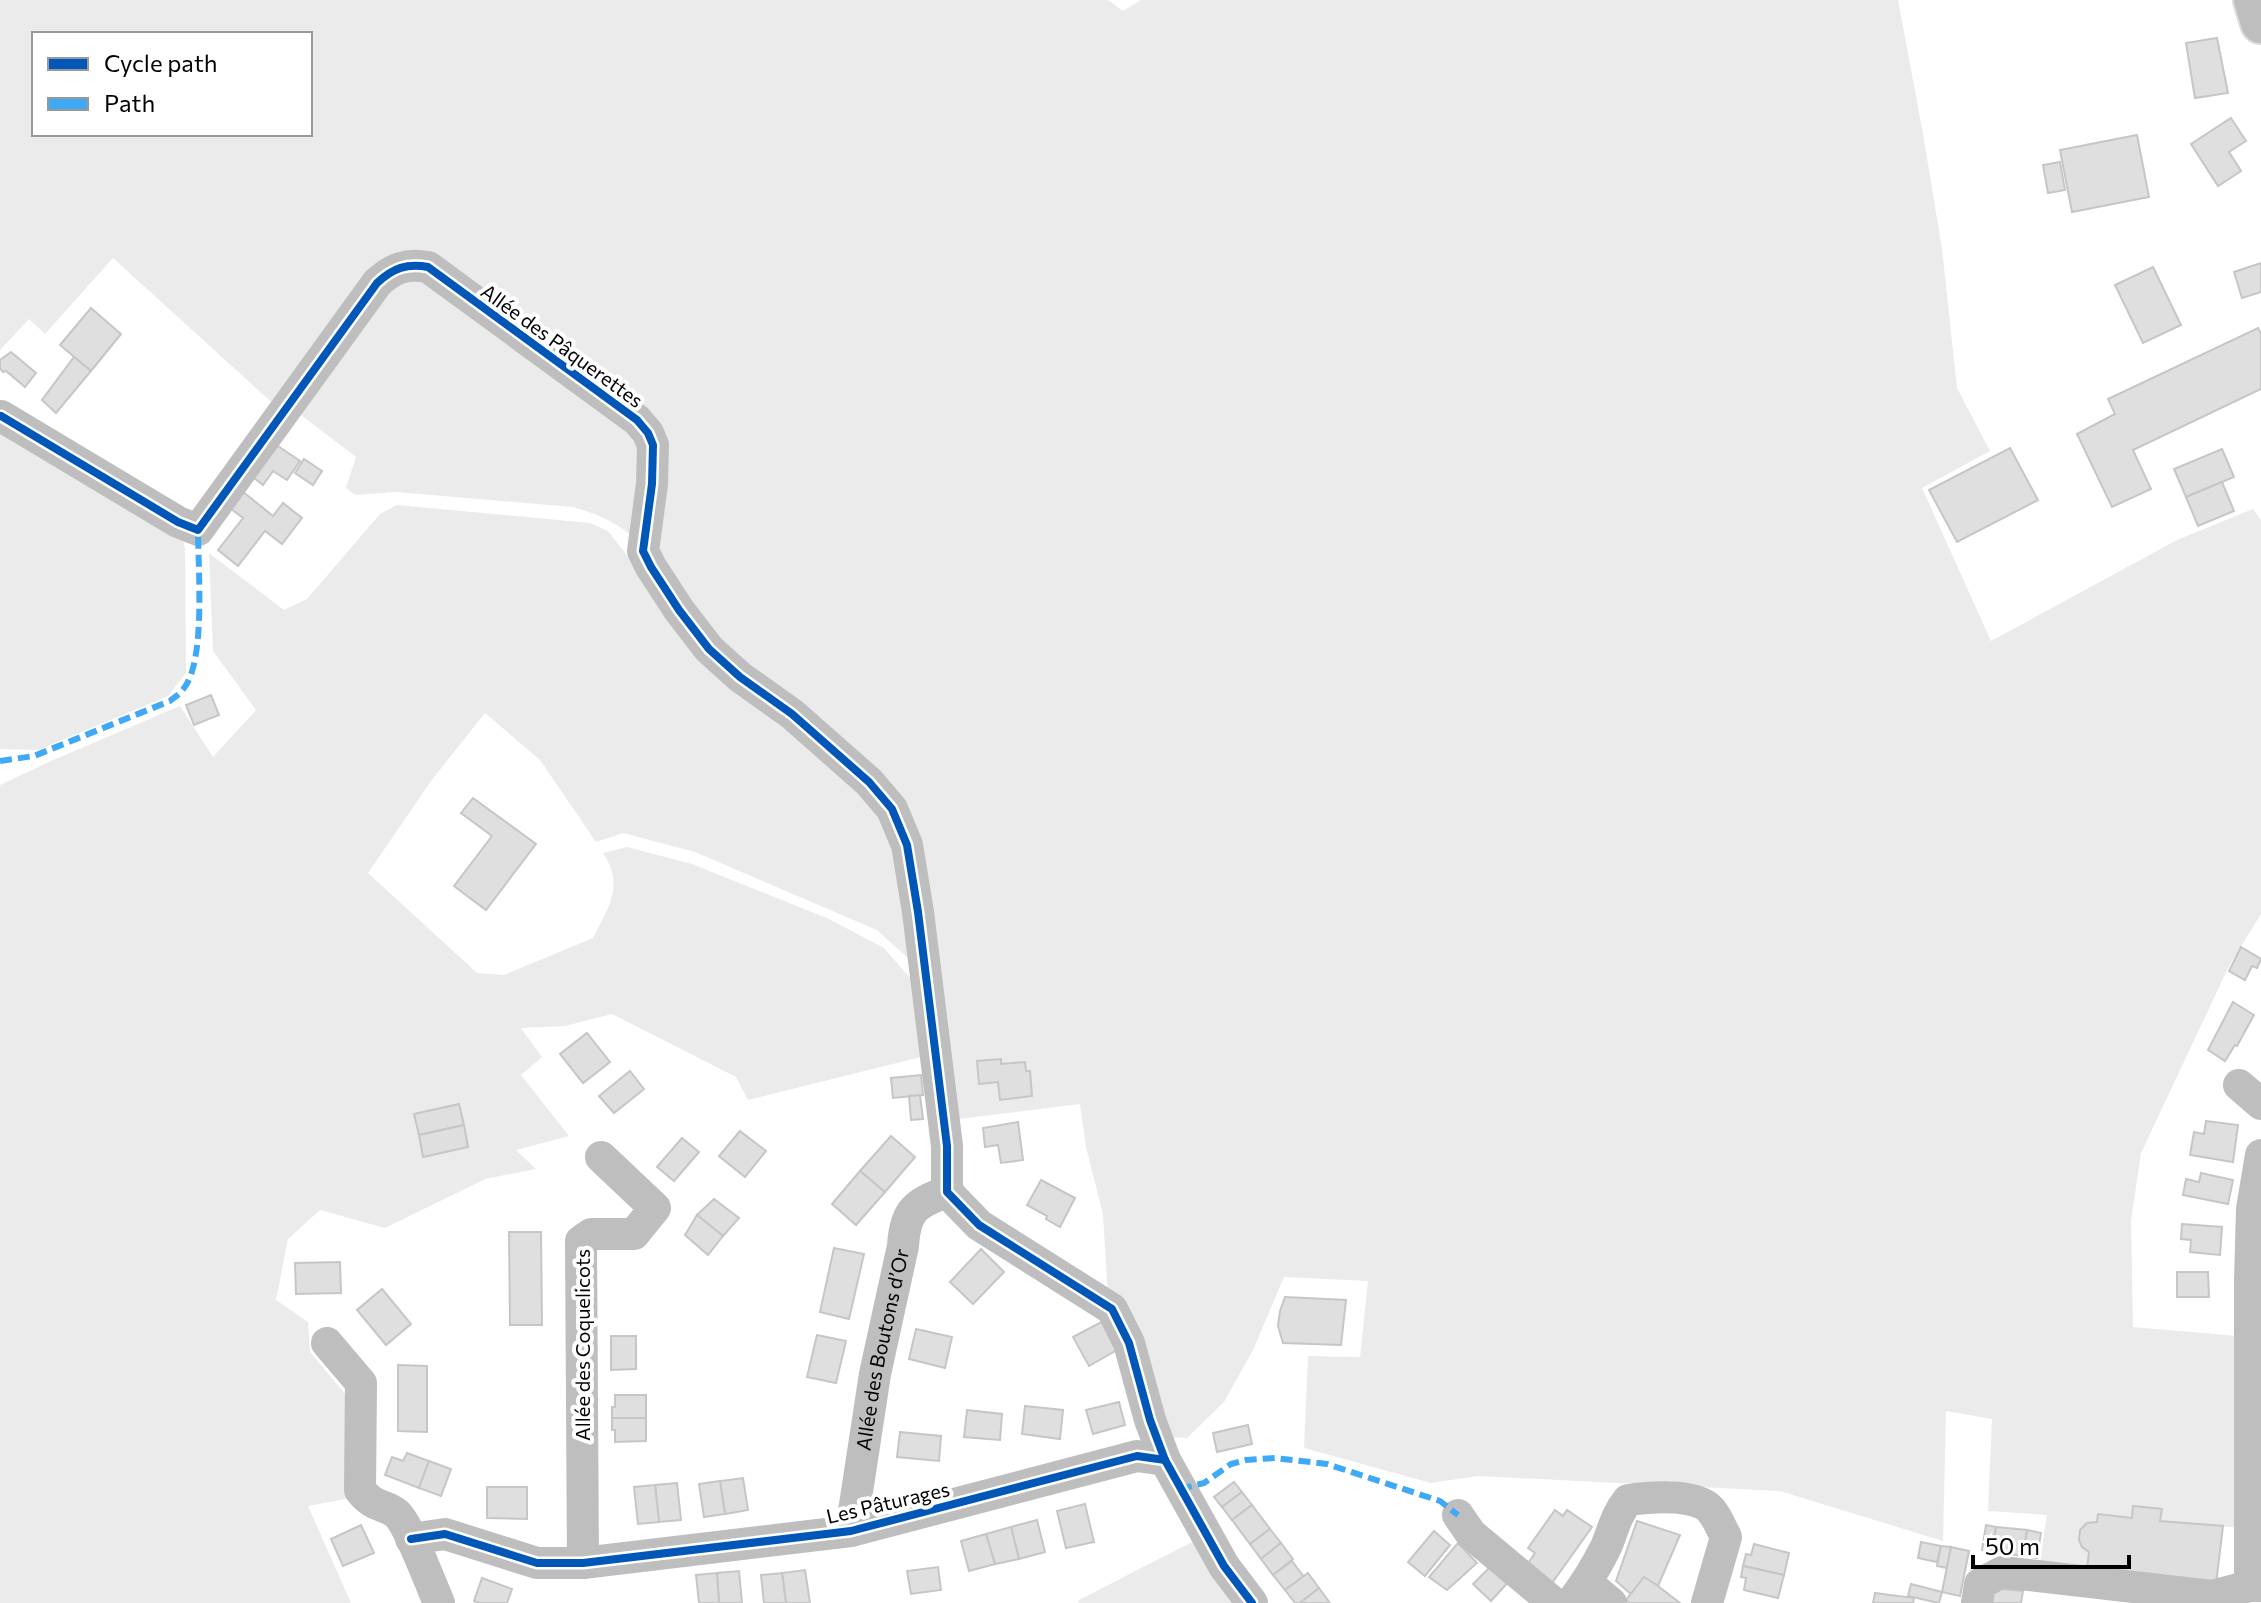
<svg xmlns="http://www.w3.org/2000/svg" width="2261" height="1603" font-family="Commissioner,sans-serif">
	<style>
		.green { fill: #ebebeb; fill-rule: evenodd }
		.building { fill: #dfdfdf; stroke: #c6c6c6; stroke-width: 2 }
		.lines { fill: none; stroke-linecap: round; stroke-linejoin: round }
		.major-casing { stroke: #dbdbdb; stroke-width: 44 }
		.minor { stroke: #bebebe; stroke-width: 32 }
		.major { stroke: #bebebe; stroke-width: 40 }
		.quiet { stroke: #3fa9f5; stroke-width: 6; stroke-dasharray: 12 6; stroke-linecap: butt }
		.cycleway-casing { stroke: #fff; stroke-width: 13 }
		.cycleway { stroke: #0057b8; stroke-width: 8 }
		.labels { text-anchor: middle; stroke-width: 8; stroke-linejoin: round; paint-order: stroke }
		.street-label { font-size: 20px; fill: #000; stroke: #fff }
	</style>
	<rect width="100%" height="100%" fill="#fff"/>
	<g class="green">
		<path d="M0 0H1108L1123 11 1141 0H1898L1923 134 1942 249 1957 388 1990 451 1922 488 1991 641 2177 540 2253 509 2261 520V914L2229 966 2141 1153 2131 1221 2133 1327 2238 1336 2241 1528 2160 1521 2162 1509 2134 1506 2132 1518 2098 1514 2097 1522 2087 1523 2080 1530C2079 1541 2080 1546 2089 1552L2087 1569 2040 1561 2047 1515 1988 1511 1992 1419 1946 1411 1943 1541 1780 1491 1478 1476 1431 1483 1304 1448 1308 1356 1360 1357 1368 1281 1284 1277 1253 1350 1224 1402 1187 1438 1164 1437 1108 1298 1103 1214 1086 1147 1080 1104 950 1120 906 813 714 649 650 551 657 439 413 257 279 409 113 258 45 334 29 319 0 350ZM34 34H310V134H34Z"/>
		<path d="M414 274 637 429 638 541C616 522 600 515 573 507L396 492 355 495 346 488 356 457 293 409 384 290Z"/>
		<path d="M0 423 182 535 185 548 186 673 168 696 38 750 0 749Z"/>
		<path d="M397 505 590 523 608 531 705 656 867 788 900 838 921 970 877 930 695 852 623 833 596 842 540 760 485 713 431 781 368 873 477 973 504 975 593 938C608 908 625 886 603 853L627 847 692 864 829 919 884 948 924 994 929 1055 748 1100 736 1077 612 1014 565 1026 521 1028 542 1057 521 1075 569 1136 516 1150 536 1169 485 1179 385 1228 320 1210 288 1239 276 1300 308 1322 310 1352 352 1402 351 1498 308 1506 351 1603H0V785L51 761 180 706 213 757 256 710 213 651 209 553 284 610 307 599 380 514Z"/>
		<path d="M1196 1540 1243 1603H1078L1079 1600Z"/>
	</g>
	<g class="building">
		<path d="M2217 38 2228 93 2195 98 2186 43Z"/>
		<path d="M2231 118 2246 141 2229 152 2241 171 2218 186 2191 144Z"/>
		<path d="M2137 135 2149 197 2072 212 2060 150Z"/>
		<path d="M2060 162 2065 190 2048 193 2043 165Z"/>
		<path d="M2261 263V292L2242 298 2234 272Z"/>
		<path d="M2153 267 2181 325 2143 343 2115 285Z"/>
		<path d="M91 308 121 334 91 371 60 345Z"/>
		<path d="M2258 328 2261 334V389L2133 450 2151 489 2112 507 2077 434 2115 414 2108 399Z"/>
		<path d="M11 352 36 373 25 387 6 371 3 372 0 368V360Z"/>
		<path d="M74 357 91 371 56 413 42 400Z"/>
		<path d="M272 442 300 461 287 480 273 471 263 485 250 475Z"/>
		<path d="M2010 448 2038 500 1957 542 1929 490Z"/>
		<path d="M2222 449 2234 477 2186 497 2174 469Z"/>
		<path d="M304 459 322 471 313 485 295 473Z"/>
		<path d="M2222 482 2234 511 2198 526 2186 497Z"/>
		<path d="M242 491 273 516 283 503 302 518 282 544 265 531 238 566 218 550 243 518 230 508Z"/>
		<path d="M211 695 219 715 194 725 186 705Z"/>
		<path d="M473 798 536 844 486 910 454 886 492 836 461 813Z"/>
		<path d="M2241 947 2261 959 2257 968 2252 966 2245 980 2229 971Z"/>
		<path d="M2233 1002 2254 1015 2237 1046 2235 1045 2225 1061 2208 1050Z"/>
		<path d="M587 1033 610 1062 583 1083 560 1054Z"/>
		<path d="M1001 1059V1064L1025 1062 1026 1071H1030L1032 1096 1000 1100 998 1082 979 1084 977 1061Z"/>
		<path d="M630 1071 644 1089 614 1113 599 1096Z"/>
		<path d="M921 1075 923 1095 893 1098 891 1078Z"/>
		<path d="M920 1095 923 1119 911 1120 909 1096Z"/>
		<path d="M459 1104 464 1125 419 1135 414 1114Z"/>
		<path d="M2206 1121 2238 1125 2233 1162 2190 1155 2194 1132 2204 1134Z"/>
		<path d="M1018 1122 1023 1160 1001 1163 998 1145 985 1147 983 1128Z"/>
		<path d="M464 1125 468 1147 423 1157 419 1135Z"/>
		<path d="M740 1131 766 1151 745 1177 719 1156Z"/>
		<path d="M891 1136 915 1157 885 1192 860 1171Z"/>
		<path d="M682 1138 699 1152 674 1181 657 1167Z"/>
		<path d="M860 1171 885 1192 856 1225 832 1204Z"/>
		<path d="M2201 1173 2233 1180 2228 1204 2183 1195 2186 1179 2199 1182Z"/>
		<path d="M1041 1180 1075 1198 1060 1227 1046 1219 1047 1216 1027 1205Z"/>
		<path d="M714 1199 739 1218 723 1236 697 1215Z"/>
		<path d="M697 1215 723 1236 708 1255 685 1235Z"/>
		<path d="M2182 1224 2222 1227 2220 1255 2190 1252 2191 1240 2181 1239Z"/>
		<path d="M509 1232H541L542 1325H510Z"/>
		<path d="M834 1248 864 1254 849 1319 820 1312Z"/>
		<path d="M981 1249 1004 1272 973 1304 950 1282Z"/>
		<path d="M340 1262 341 1293 296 1294 295 1263Z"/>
		<path d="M2177 1272H2208L2209 1297H2177Z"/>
		<path d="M382 1289 411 1324 386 1345 357 1310Z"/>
		<path d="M1285 1297 1346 1300 1341 1345 1283 1343 1278 1326 1280 1311Z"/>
		<path d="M1107 1319 1122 1347 1089 1366 1073 1337Z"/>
		<path d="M916 1329 952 1337 945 1368 909 1359Z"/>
		<path d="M817 1335 846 1341 836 1383 807 1377Z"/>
		<path d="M611 1336H636V1369L611 1370Z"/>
		<path d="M398 1365 427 1366V1432L398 1431Z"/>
		<path d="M615 1395H646V1418H612V1407H615Z"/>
		<path d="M1119 1402 1125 1425 1093 1434 1086 1410Z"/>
		<path d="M1025 1406 1063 1410 1060 1439 1022 1434Z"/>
		<path d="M967 1410 1002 1414 1000 1440 964 1437Z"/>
		<path d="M612 1418H646V1441L615 1442V1430H612Z"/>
		<path d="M1248 1425 1252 1444 1217 1452 1213 1433Z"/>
		<path d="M900 1432 941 1436 939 1461 897 1457Z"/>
		<path d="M407 1453 429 1461 419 1488 385 1475 392 1457 403 1461Z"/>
		<path d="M429 1461 451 1469 441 1496 419 1488Z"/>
		<path d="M743 1478 748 1510 725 1514 720 1481Z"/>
		<path d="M720 1481 725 1514 704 1517 699 1484Z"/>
		<path d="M1234 1482 1242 1492 1222 1507 1214 1497Z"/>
		<path d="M677 1483 681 1520 659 1522 655 1485Z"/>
		<path d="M655 1485 659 1522 638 1524 634 1487Z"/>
		<path d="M487 1487H527V1519L487 1518Z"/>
		<path d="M1242 1492 1252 1505 1232 1520 1222 1507Z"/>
		<path d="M1085 1504 1094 1542 1066 1548 1057 1511Z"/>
		<path d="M1252 1505 1270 1529 1250 1544 1232 1520Z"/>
		<path d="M2133 1506 2162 1509 2160 1521 2223 1526 2216 1584 2087 1569 2089 1552 2082 1547 2079 1540 2080 1530 2087 1523 2097 1522 2098 1514 2132 1518Z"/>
		<path d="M1555 1510 1563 1516 1567 1510 1592 1527 1552 1583 1527 1565 1535 1553 1528 1548Z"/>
		<path d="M1037 1520 1045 1552 1019 1559 1011 1527Z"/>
		<path d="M1637 1521 1680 1535 1658 1586 1644 1577 1631 1594 1616 1581Z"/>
		<path d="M361 1525 374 1553 343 1566 331 1539Z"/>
		<path d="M1986 1525 1996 1527 1992 1552 1982 1550Z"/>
		<path d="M1011 1527 1019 1559 995 1564 986 1534Z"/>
		<path d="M1996 1527 2027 1530 2023 1556 1992 1552Z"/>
		<path d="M1270 1529 1281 1543 1261 1559 1250 1544Z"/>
		<path d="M2027 1530 2041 1533 2037 1558 2023 1556Z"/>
		<path d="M1434 1531 1450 1545 1425 1576 1408 1562Z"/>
		<path d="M986 1534 995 1564 969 1571 961 1541Z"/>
		<path d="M1921 1542 1941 1546 1937 1562 1918 1558Z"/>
		<path d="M1281 1543 1293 1559 1273 1575 1261 1559Z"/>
		<path d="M1458 1543 1477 1563 1447 1590 1429 1577Z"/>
		<path d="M1754 1544 1789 1553 1784 1575 1743 1566 1746 1554 1751 1555Z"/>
		<path d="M1941 1546 1951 1547 1947 1568 1937 1566Z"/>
		<path d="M1951 1547 1969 1551 1960 1596 1942 1592Z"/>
		<path d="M1292 1561 1304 1577 1285 1590 1273 1575Z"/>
		<path d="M1493 1564 1511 1579 1491 1601 1473 1584Z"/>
		<path d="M1743 1566 1784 1575 1778 1598 1744 1590 1746 1578 1741 1577Z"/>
		<path d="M938 1567 941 1590 911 1594 907 1571Z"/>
		<path d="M805 1570 810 1603H786L782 1573Z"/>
		<path d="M739 1571 742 1603H719L717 1573Z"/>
		<path d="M717 1573 719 1603H699L696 1575Z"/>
		<path d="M782 1573 786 1603H764L761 1575Z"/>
		<path d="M1308 1573 1319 1588 1300 1603H1295L1285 1590Z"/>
		<path d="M1644 1577 1658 1586 1680 1603H1630L1626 1600Z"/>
		<path d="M482 1578 512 1589 507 1603H479L474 1601Z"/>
		<path d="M1911 1584 1942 1592 1939 1603 1908 1596Z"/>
		<path d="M1319 1588 1330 1603H1300Z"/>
		<path d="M1994 1588 2023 1591 2021 1603H1990Z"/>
		<path d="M1875 1593 1914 1598 1913 1603H1873Z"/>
	</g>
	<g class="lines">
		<g class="major-casing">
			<path id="major" d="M2254 0 2261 23"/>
		</g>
		<g class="minor">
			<path d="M1 416 178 522 198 530 377 283C393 268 407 263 428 267L637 420 648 433 653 445 652 484 643 551 651 567 679 610 709 649 740 677 792 714 869 782 892 809 907 845 918 912 947 1146V1192L979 1225 1112 1309 1129 1343 1150 1420 1165 1460 1224 1566 1252 1603"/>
			<path d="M2239 1085 2261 1104"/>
			<path d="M327 1343 361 1383 360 1490C375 1509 384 1503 397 1514 409 1525 431 1585 439 1603"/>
			<path d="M1458 1515 1471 1534 1554 1603"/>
			<path id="s1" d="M851 1531 875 1374 903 1246C905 1211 915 1203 947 1192"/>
			<path d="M411 1539 445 1534 537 1563H583L851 1531 1137 1456 1165 1460"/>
			<path d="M583 1563 581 1241 591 1234H634L655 1208 601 1157"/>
			<path d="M1587 1583 1611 1603"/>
			<path d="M2250 1586V1281L2252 1209 2261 1155"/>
			<path d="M1571 1603C1585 1585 1596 1567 1606 1547 1614 1528 1615 1517 1628 1500 1650 1497 1685 1494 1705 1505 1715 1511 1721 1528 1726 1537L1707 1603"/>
			<path d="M1977 1603 1980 1584 2002 1572 2212 1596 2250 1586H2261"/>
		</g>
		<use href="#major" class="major"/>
		<g class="quiet">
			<path d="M0 761 34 756 170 701C175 697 181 693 184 688 206 660 198 567 198 530"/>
			<path d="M1180 1489 1204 1483 1231 1464 1246 1460 1275 1458 1327 1464 1440 1501 1458 1515"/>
		</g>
		<g class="cycleway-casing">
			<g id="cycleway">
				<path d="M1 416 178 522 198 530 377 283C393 268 407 263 428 267L637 420 648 433 653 445 652 484 643 551 651 567 679 610 709 649 740 677 792 714 869 782 892 809 907 845 918 912 947 1146V1192L979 1225 1112 1309 1129 1343 1150 1420 1165 1460 1224 1566 1252 1603"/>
				<path d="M411 1539 445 1534 537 1563H583L851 1531 1137 1456 1165 1460"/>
			</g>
		</g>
		<use href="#cycleway" class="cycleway"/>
	</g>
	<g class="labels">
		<g class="street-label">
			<text transform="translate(562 346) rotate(36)" y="7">Allée des Pâquerettes</text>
			<text transform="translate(583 1345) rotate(-90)" y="7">Allée des Coquelicots</text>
			<text dy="7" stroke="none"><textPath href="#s1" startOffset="184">Allée des Boutons d’Or</textPath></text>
			<text transform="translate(888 1503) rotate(-13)" y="7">Les Pâturages</text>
		</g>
	</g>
	<rect x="32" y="32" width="280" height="104" fill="#ffffff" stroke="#999999" stroke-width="2"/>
	<rect x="48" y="58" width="40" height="12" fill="#0057b8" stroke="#999999" stroke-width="2"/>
	<text x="104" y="72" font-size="24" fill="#000000">Cycle path</text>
	<rect x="48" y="98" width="40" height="12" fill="#3fa9f5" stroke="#999999" stroke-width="2"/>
	<text x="104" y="112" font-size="24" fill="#000000">Path</text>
	<path d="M1973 1555v12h156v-12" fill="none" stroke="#000000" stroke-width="4"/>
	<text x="1985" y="1555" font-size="24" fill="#000000" stroke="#ffffff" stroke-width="6" paint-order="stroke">50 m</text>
</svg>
